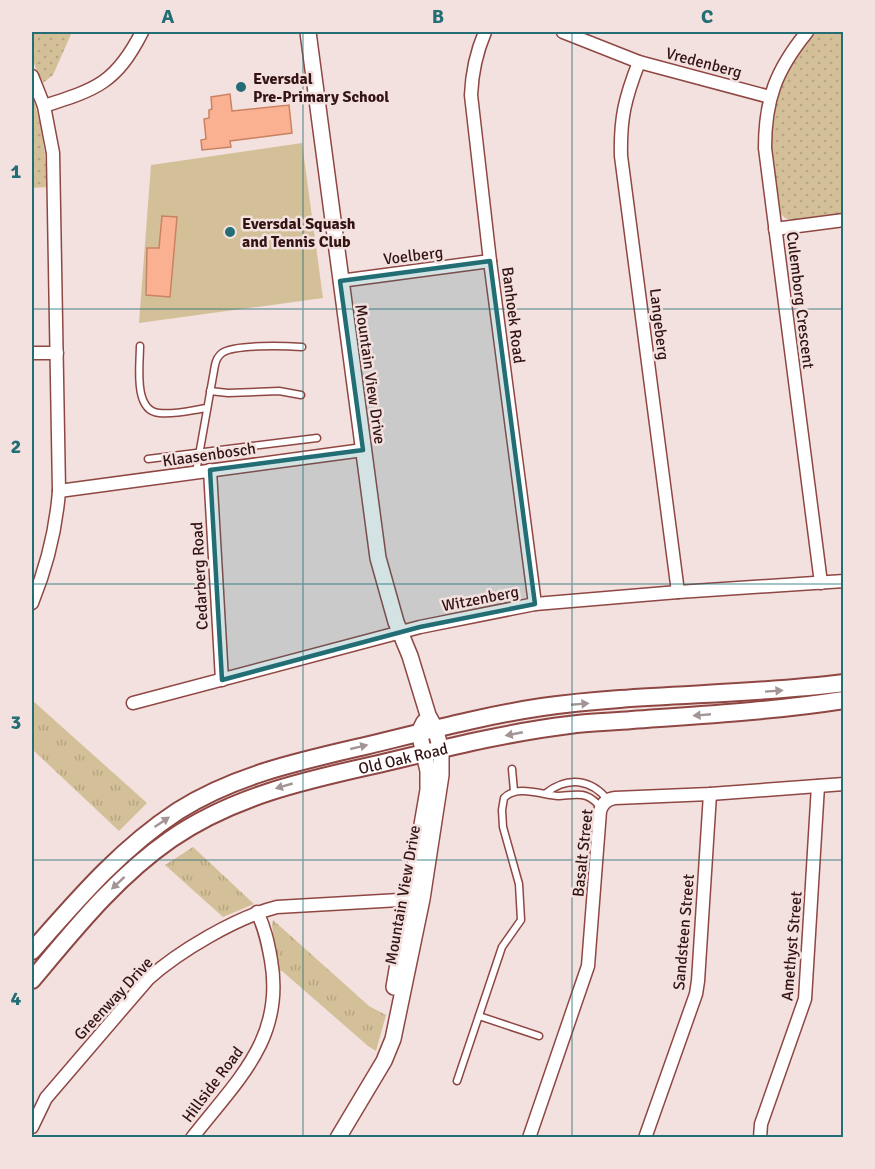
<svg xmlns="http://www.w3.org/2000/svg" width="875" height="1169" font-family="Signika,sans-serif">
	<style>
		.grass { fill: url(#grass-tufts) }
		.park { fill: url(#park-dots) }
		.pitch { fill: #d4c098 }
		.building { fill: #fab191; stroke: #ca8264; stroke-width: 1.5 }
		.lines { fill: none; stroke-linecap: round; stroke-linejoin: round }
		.service-casing { stroke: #8f4743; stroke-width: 9 }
		.minor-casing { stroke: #8f4743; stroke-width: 15 }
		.tertiary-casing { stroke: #8f4743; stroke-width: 18 }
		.secondary-casing { stroke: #8f4743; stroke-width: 20 }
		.service { stroke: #fff; stroke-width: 6 }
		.minor { stroke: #fff; stroke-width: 12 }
		.tertiary { stroke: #fff; stroke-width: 15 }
		.secondary { stroke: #fff; stroke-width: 16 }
		.oneway { fill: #a39595 }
		.marked { fill: #236e75; fill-opacity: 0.2; stroke: #236e75; stroke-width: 4.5; stroke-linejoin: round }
		.grid { fill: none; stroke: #236e75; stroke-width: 1.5; stroke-opacity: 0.55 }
		.poi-dot { fill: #236e75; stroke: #f3e1df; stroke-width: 2 }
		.labels { text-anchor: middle; stroke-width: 5; stroke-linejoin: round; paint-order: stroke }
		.street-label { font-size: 16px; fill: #331413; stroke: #f3e1df }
		.poi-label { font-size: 16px; font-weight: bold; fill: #331413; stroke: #f3e1df; text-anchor: start }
		.neatline { fill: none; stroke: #236e75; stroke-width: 2 }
		.grid-label { font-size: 20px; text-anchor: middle; font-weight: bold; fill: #236e75 }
	</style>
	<defs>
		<pattern id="grass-tufts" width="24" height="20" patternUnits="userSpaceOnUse" patternTransform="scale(1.5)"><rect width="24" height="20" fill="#d4c098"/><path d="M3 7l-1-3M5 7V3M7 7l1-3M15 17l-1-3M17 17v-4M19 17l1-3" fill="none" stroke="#b6a482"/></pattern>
		<pattern id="park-dots" width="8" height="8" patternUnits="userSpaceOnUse" patternTransform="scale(1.5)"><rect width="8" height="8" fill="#d4c098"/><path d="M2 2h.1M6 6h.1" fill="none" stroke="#b6a482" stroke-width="1.8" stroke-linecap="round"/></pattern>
	</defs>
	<rect width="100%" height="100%" fill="#f3e1df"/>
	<g class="grass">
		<path d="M32 700 147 803 119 831 32 749Z"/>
		<path d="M193 847 254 904 223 917 165 865Z"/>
		<path d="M273 920 369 1006 386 1015 376 1051 368 1046 282 971H278L272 925Z"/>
	</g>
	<g class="park">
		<path d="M35 32H72L53 75 43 83C35 67 25 49 35 32Z"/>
		<path d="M816 32H843V215L791 220 785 218 779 212C768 131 761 98 816 32Z"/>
		<path d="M32 95C42 125 46 155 47 187L32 188Z"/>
	</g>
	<path class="pitch" d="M302 143 323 298 139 323 151 165Z"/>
	<g class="building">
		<path d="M230 94 232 111 289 105 292 133 230 141 231 147 202 150 201 140 206 139 204 119 209 118V110L212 109 211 97Z"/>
		<path d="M162 216 177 217 170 297 146 295 147 248H159Z"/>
	</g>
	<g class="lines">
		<g class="service-casing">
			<g id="service">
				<path d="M140 346C140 364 133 411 159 413 174 415 192 410 207 408"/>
				<path d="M210 391 228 393 279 391 301 395"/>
				<path d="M148 459 317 438"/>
				<path d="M196 472 215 365C216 360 218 356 222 353 234 344 286 346 302 347"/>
				<path d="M512 769 514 791"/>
				<path d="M546 793C568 776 591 779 608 800"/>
				<path d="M479 1016 539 1036"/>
				<path d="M457 1081 502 947 521 920 519 884 503 827 502 810 504 798C517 784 542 795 558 796 567 796 578 793 586 796 592 798 597 803 601 808"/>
			</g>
		</g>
		<g class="minor-casing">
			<g id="minor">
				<path d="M485 32C476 53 472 72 471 95L490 261 535 604"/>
				<path d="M563 32 639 62 770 97"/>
				<path d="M807 32C776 70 765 99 765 148L821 583"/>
				<path d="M639 62C625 98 620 118 621 156L678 592"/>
				<path d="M32 76 44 106 53 153 59 491C56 530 47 566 32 603"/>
				<path d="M44 106C97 89 116 83 142 32"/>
				<path d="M775 229 844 220"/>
				<path d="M340 281 490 261"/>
				<path d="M32 353H57"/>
				<path d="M210 470 222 680"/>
				<path d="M59 491 363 450"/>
				<path d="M133 703 420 627 535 604 678 592 844 581"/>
				<path d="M32 1127 46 1098 148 979C179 951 237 917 277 907L417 899"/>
				<path d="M192 1138C237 1080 285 1039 271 960 268 943 265 928 257 912"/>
				<path d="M529 1138 588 966 600 811C602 804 607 799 615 798L710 794 844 784"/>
				<path d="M645 1138 696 994 698 981 710 794"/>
				<path d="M760 1138 761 1124 805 999 818 786"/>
			</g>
		</g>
		<g class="tertiary-casing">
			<g id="tertiary">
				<path d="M308 32 378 558 396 622 410 656 428 715 435 728 441 750V775L422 899 393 1039 384 1061 338 1138"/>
				<path d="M394 987 428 790V771L419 732 424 722"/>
			</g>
		</g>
		<g class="secondary-casing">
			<g id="secondary">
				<path d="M32 951C77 900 120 849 178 811 235 775 300 761 365 746 423 732 482 716 542 707 642 693 743 696 844 683"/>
				<path id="s1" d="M32 980C74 930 116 877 171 839 232 797 302 781 374 765 438 750 503 733 569 725 589 722 611 722 632 720 702 715 773 711 844 700"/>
			</g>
		</g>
		<use href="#service" class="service"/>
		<use href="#minor" class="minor"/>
		<use href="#tertiary" class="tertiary"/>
		<use href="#secondary" class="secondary"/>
	</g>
	<defs><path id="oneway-solid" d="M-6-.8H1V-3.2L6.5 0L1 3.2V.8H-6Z" transform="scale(1.5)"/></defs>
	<g class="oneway">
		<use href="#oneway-solid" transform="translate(774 691) rotate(-4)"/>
		<use href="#oneway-solid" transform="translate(580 704) rotate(-5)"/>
		<use href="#oneway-solid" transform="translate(702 715) rotate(175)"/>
		<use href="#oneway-solid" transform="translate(514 734) rotate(169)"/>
		<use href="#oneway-solid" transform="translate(359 747) rotate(-13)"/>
		<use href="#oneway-solid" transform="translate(284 786) rotate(164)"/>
		<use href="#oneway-solid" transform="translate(162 822) rotate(-34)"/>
		<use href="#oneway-solid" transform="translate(118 883) rotate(137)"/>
	</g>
	<path class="marked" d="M490 261 535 604 420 627 222 680 210 470 363 450 340 281Z"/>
	<path class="grid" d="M303 32V1138M572 32V1138M32 309H844M32 584H844M32 860H844"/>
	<g class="poi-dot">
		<circle cx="241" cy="87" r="6"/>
		<circle cx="230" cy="232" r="6"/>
	</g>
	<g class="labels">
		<g class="street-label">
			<text transform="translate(704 62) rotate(15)" y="6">Vredenberg</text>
			<text transform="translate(413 255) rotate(-7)" y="6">Voelberg</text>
			<text transform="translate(801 300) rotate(83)" y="6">Culemborg Crescent</text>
			<text transform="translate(514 315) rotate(83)" y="6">Banhoek Road</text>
			<text transform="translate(660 324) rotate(83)" y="6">Langeberg</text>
			<text transform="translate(371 374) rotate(82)" y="6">Mountain View Drive</text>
			<text transform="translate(209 454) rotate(-8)" y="6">Klaasenbosch</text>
			<text transform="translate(199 576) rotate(-93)" y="6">Cedarberg Road</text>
			<text transform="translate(480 598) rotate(-11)" y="6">Witzenberg</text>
			<text dy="6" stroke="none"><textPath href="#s1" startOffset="446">Old Oak Road</textPath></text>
			<text transform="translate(582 853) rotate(-84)" y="6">Basalt Street</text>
			<text transform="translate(402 895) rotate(-80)" y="6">Mountain View Drive</text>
			<text transform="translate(683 932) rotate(-85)" y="6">Sandsteen Street</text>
			<text transform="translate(791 946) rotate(-85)" y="6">Amethyst Street</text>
			<text transform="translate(113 998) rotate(-47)" y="6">Greenway Drive</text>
			<text transform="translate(212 1084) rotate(-53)" y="6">Hillside Road</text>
		</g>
		<g class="poi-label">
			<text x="253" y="84">Eversdal<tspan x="253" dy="18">Pre-Primary School</tspan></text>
			<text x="242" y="229">Eversdal Squash<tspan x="242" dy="18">and Tennis Club</tspan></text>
		</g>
	</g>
	<rect width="875" height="1169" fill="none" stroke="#f3e1df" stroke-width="66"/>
	<rect x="33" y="33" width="809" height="1103" class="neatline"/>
	<g class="grid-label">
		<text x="168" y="23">A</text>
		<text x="438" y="23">B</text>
		<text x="707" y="23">C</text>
		<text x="16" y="178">1</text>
		<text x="16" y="453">2</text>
		<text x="16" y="729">3</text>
		<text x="16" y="1005">4</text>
	</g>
</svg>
